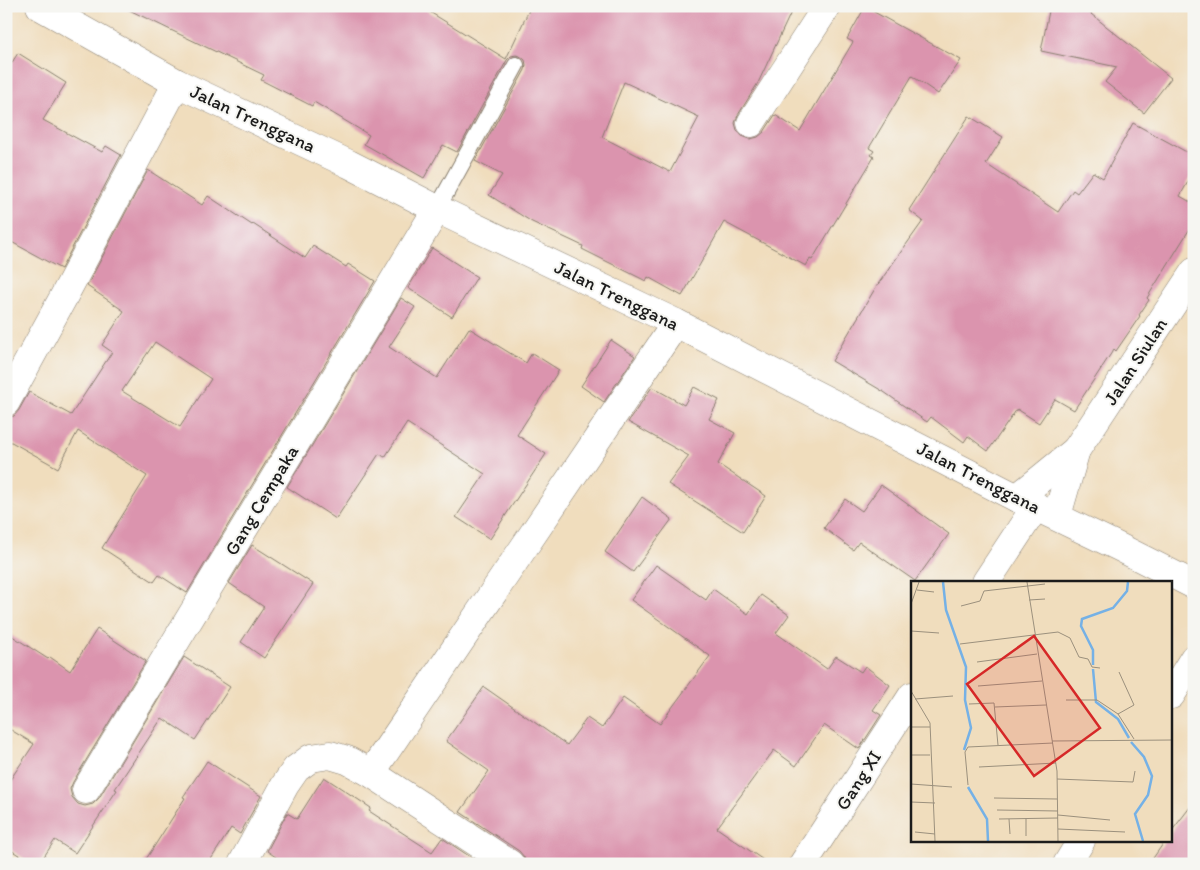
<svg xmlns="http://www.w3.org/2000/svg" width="1200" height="870" font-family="Itim,sans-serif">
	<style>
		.building { fill: #db94ae; fill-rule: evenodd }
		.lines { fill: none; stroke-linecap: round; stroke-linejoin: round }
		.service-casing { stroke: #867c6c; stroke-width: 18 }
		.minor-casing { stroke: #867c6c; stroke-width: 29 }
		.tertiary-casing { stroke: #867c6c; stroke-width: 29 }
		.secondary-casing { stroke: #867c6c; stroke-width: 29 }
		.service { stroke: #fff; stroke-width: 16 }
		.minor { stroke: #fff; stroke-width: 28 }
		.tertiary { stroke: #fff; stroke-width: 28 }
		.secondary { stroke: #fff; stroke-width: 28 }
		.labels { text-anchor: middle; stroke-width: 4; stroke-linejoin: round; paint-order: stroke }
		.street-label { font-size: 19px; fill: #1c1c1c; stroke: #f6f6f2 }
		.inset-river { fill: none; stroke: #75b1e6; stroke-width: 2.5 }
		.inset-road { fill: none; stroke: #9b907d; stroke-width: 1 }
		.view { fill: #d62828; fill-opacity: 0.15; stroke: #d62828; stroke-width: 2.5 }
		.inset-edge { fill: none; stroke: #1c1c1c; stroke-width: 2.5 }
	</style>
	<rect width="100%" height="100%" fill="#f6f6f2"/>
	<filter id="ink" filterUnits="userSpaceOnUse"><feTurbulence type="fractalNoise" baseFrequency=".02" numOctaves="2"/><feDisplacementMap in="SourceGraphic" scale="10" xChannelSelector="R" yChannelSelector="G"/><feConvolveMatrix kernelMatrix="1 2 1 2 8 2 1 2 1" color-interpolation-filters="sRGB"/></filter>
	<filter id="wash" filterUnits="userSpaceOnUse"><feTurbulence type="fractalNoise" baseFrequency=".0096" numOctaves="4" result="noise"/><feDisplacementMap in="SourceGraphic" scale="20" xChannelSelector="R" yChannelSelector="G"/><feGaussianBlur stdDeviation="1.12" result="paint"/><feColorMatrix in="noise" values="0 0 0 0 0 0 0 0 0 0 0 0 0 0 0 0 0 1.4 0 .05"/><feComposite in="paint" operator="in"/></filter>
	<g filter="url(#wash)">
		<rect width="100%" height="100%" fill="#f0ddbd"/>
		<g id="blocks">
			<g class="building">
				<path d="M121 6H420L506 59 531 6H794L758 83 738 115 735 123 737 130 742 136 750 139 758 137 764 132 775 115 800 131 853 42 847 39 865 7 961 60 938 94 912 76 869 148 874 151 871 155 874 157 812 260 810 259 806 266 724 222 682 296 648 277 646 281 582 249 583 246 532 222 489 195 502 175 475 161 525 70 526 65 525 60 520 56 516 55 511 56 507 60 457 152 443 145 424 178 364 144 369 135 314 102 312 106 261 80 264 75ZM624 82 699 117 670 172 602 137Z"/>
				<path d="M1050 6H1081L1171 78 1144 113 1105 82 1117 67 1041 51Z"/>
				<path d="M18 53 66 83 43 120 102 152 106 146 121 155 61 269 6 239V72Z"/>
				<path d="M969 116 1003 137 986 164 1058 212 1073 190 1077 193 1093 172 1103 178 1133 123 1194 156V171L1180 196 1194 204V222L1147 298 1149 300 1139 315 1140 316 1116 351 1114 349 1074 410 1055 399 1039 423 1017 409 988 451 968 436 964 442 931 417 927 422 884 392 832 361 876 287 923 221 909 210Z"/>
				<path d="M148 170 202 205 208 196 252 225 253 224 305 258 313 246 346 267 348 264 375 281 187 593 159 575 154 582 102 548 147 476 78 431 58 468 6 439V418L14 416 19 410 29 392 71 415 112 352 102 345 124 311 87 286ZM155 342 211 379 180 427 122 391Z"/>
				<path d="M432 248 477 277 452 317 408 288Z"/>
				<path d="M401 298 415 307 389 347 437 378 469 328 526 363 532 353 559 370 517 435 546 454 490 539 456 517 485 474 407 423 385 457 379 454 336 519 287 487Z"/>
				<path d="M611 340 635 356 604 402 581 386Z"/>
				<path d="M652 387 684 405 694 387 719 400 709 419 735 433 718 464 766 496 743 532 668 484 689 456 628 422Z"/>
				<path d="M881 485 949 534 915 581 859 542 853 550 824 528 845 499 862 511Z"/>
				<path d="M642 497 672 519 633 572 605 552Z"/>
				<path d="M252 545 313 584 264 658 241 642 264 607 229 583Z"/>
				<path d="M656 565 706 600 713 589 748 614 761 595 789 615 776 633 827 669 836 656 861 672 865 666 890 685 873 710 881 715 859 749 824 725 796 766 774 750 717 828 769 864H525L524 857 519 851 460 812 489 771 446 741 484 687 567 745 587 718 602 728 623 698 660 724 710 656 631 600Z"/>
				<path d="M97 629 146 661 73 782 70 789 72 797 78 804 85 806 93 804 99 798 184 657 230 687 195 740 162 718 115 789 117 790 75 853 55 840 39 864H33L6 847V786L34 744 6 727V632L48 659 50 657 70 671Z"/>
				<path d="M207 761 261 796 240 834 231 828 208 864H143L185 798 183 797Z"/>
				<path d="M324 777 371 808 369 811 432 852 442 838 481 864H286L267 851 287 813 297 819Z"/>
				<path d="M1194 802V864H1149L1165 841H1171V832Z"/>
			</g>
		</g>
	</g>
	<g filter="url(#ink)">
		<use href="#blocks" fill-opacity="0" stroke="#867c6c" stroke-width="1"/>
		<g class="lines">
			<g class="service-casing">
				<path id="service" d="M437 209 516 65"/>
			</g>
			<g class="minor-casing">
				<g id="minor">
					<path d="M751 123 827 6"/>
					<path d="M6 402 63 298 177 83"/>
					<path d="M986 582 1036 506"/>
					<path d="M1171 695 1194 658"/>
					<path d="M371 773 676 323"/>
					<path d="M86 790 437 209"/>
					<path d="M242 864 285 785 296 769 311 758 330 755 347 760 371 773 510 864"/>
					<path d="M803 864 912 696"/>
					<path d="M1067 864 1081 841"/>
				</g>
			</g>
			<g class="tertiary-casing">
				<g id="tertiary">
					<path d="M1017 498 1076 450 1194 272"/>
					<path d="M1057 516 1076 450"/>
				</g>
			</g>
			<g class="secondary-casing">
				<path id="secondary" d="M40 6 177 83 349 164 437 209 676 323 1017 498 1119 547 1194 585"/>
			</g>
			<use href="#service" class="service"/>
			<use href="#minor" class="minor"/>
			<use href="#tertiary" class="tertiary"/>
			<use href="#secondary" class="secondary"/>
		</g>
	</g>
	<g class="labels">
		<g class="street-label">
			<text transform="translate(253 118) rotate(25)" y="7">Jalan Trenggana</text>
			<text transform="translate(617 295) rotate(26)" y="7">Jalan Trenggana</text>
			<text transform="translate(1135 361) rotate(-57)" y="7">Jalan Siulan</text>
			<text transform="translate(979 477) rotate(27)" y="7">Jalan Trenggana</text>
			<text transform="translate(261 500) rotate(-59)" y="7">Gang Cempaka</text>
			<text transform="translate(858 780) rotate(-57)" y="7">Gang XI</text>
		</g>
	</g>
	<g transform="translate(911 581)">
		<rect width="261" height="261" fill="#f0ddbd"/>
		<path class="inset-river" d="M32 1 35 29 55 86 54 119 60 147 53 169M182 84V69L170 45 171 38 202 27 216 10 217 1M182 88 185 121 207 138 218 157M220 161 233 176 241 195 237 214 224 233 232 260M57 206 76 238 77 260"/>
		<path class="inset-road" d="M116 1 146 190 147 260M6 9 23 11M118 19 134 18M0 23 8 1M50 25 69 20 73 10 134 3M0 50 28 52M49 63 147 51 159 57 168 76 177 78 181 86 189 87M66 81 126 73M208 91 223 124 207 133 223 158M67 105 131 100M0 110 19 142 24 260M4 118 42 115M155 119H186L207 133M58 123 83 122 87 164M84 126 135 124M0 146H19M141 160 261 159M0 174H19M68 186 145 182M146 198 222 201 224 190M0 203 41 206M57 204 54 171 57 166 142 162M83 217 146 218M0 221 24 222M86 229 147 230M147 234 199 239M115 237V255M88 238 147 237M98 238 99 253M147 248 214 251M4 251 24 253"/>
		<path class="view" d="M123 55 189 147 123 195 56 103Z"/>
		<rect width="261" height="261" class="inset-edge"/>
	</g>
	<rect width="1200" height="870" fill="none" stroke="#f6f6f2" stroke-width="25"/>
</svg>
